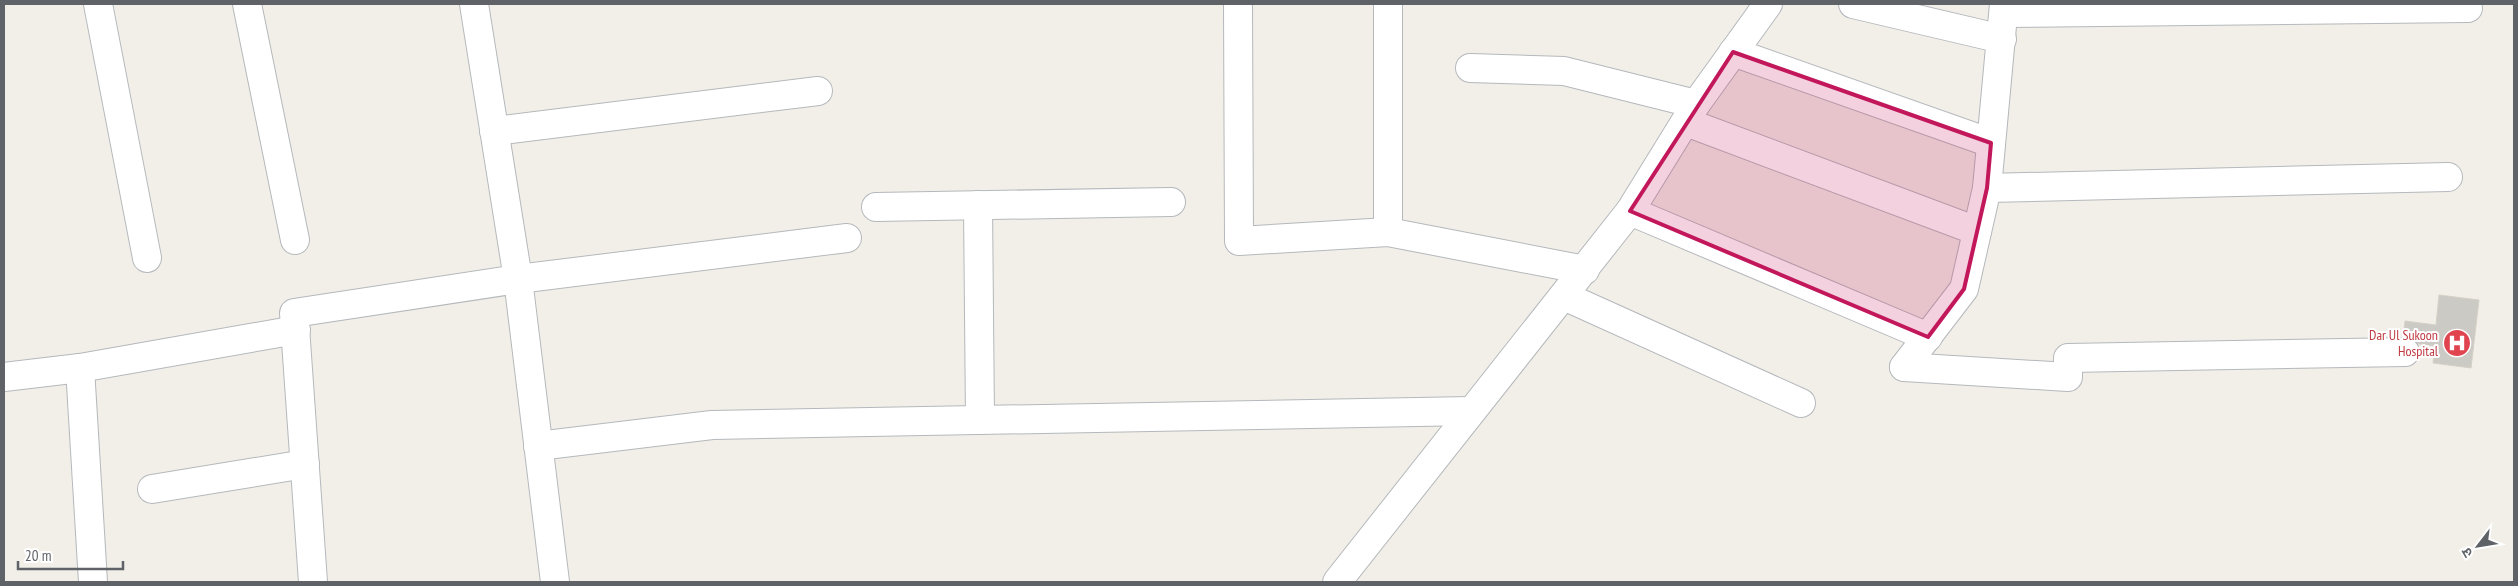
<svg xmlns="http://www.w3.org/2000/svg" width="2518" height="586" font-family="'PT Sans Narrow','Noto Sans Devanagari',sans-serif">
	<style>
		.building { fill: #cccac5; stroke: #d6d1c6 }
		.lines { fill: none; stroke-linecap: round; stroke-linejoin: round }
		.minor-casing { stroke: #b5b8bc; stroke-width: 30 }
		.minor { stroke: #fff; stroke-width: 28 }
		.marked { fill: #c2185b; fill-opacity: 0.2; stroke: #c2185b; stroke-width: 4; stroke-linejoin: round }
		.labels { text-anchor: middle; stroke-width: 4; stroke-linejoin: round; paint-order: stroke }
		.health-label { font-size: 14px; fill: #be3a42; stroke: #fff; text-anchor: end }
	</style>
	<rect width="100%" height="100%" fill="#f1efe8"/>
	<path class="building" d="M2439 295 2479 300 2471 368 2433 363 2435 346 2403 342 2405 321 2436 325Z"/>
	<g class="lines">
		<g class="minor-casing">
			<g id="minor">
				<path d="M98 4 147 258"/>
				<path d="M247 4 295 240"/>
				<path d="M474 4 518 279 555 582"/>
				<path d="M1238 4 1239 241 1388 232 1585 270"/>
				<path d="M1853 4 2002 39"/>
				<path d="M2005 13 2468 8"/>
				<path d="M1733 52 1991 143"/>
				<path d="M1470 68 1564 71 1696 104"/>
				<path d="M1686 122 1977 231"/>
				<path d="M494 131 818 91"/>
				<path d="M1987 188 2448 177"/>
				<path d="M978 205 980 420"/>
				<path d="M876 207 1171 202"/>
				<path d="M1630 211 1928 337"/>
				<path d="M1388 232V4"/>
				<path d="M1564 296 1801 403"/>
				<path d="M1904 367 2068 377V358L2405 352"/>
				<path d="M1904 367 1964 289 1987 188 2004 4"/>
				<path d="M80 368 93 582"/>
				<path d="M4 377 80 368 296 330"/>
				<path d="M538 446 712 425 1471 411"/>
				<path d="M152 489 305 464"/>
				<path d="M313 582 294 313 518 279 847 238"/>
				<path d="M1337 582 1630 211 1696 104 1768 4"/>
			</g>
		</g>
		<use href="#minor" class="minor"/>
	</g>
	<path class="marked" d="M1733 52 1991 143 1987 188 1964 289 1928 337 1630 211Z"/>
	<defs>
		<g id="hospital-disc" transform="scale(1.4375)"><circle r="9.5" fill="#e0444e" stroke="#fff"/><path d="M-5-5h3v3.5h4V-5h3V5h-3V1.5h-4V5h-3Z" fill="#fff"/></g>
	</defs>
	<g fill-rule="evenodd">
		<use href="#hospital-disc" x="2457" y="343"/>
	</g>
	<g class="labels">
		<g class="health-label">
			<text x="2438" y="340">Dar Ul Sukoon<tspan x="2438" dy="16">Hospital</tspan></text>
		</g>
	</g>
	<rect width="2518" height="586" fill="none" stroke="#5f6368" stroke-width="10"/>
	<g transform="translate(2478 546) rotate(239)" stroke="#ffffff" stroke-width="4" paint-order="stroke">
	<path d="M0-4L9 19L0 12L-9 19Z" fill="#5f6368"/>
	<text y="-8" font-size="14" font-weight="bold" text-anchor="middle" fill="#5f6368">उ</text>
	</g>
	<path d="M18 561v8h105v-8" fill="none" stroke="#5f6368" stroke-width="2.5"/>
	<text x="25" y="561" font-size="15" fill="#5f6368" stroke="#ffffff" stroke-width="4" paint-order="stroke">20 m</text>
</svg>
